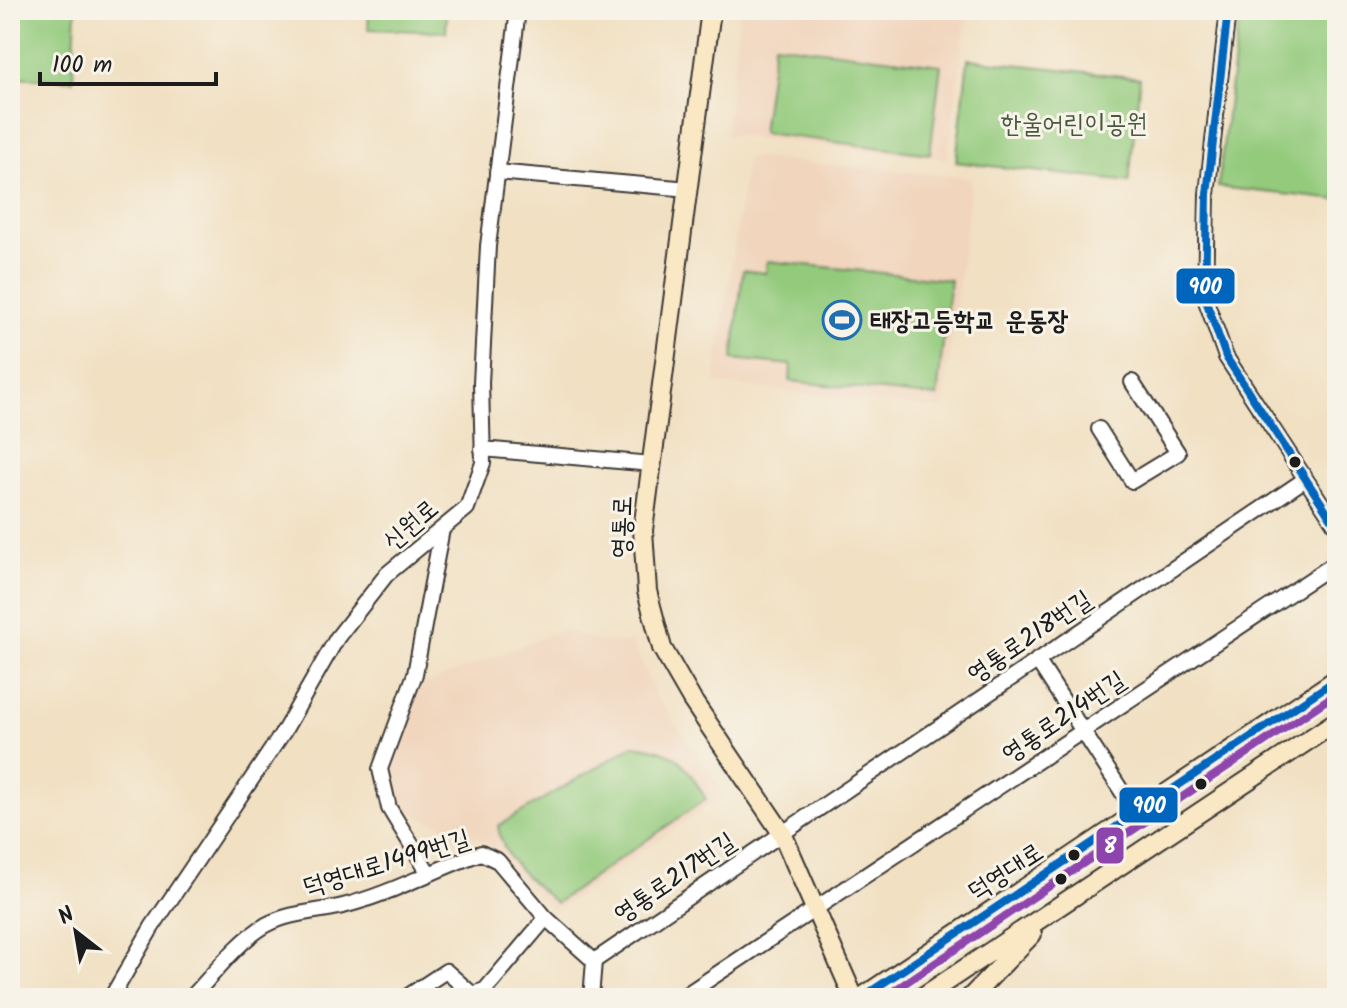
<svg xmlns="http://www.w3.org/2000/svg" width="1347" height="1008" font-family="Kalam,'Poor Story',sans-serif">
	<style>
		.built { fill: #f1d5bd }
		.green { fill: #93ca7c; stroke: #58734c; stroke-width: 2 }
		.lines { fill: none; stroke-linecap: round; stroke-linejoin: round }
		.street-casing { stroke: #3c3935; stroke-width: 18 }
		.secondary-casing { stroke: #3c3935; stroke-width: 22 }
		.street { stroke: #fff; stroke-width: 14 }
		.secondary { stroke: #fae7c3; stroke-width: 18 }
		.bus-1-casing { stroke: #f7f3e8; stroke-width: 14 }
		.bus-2-casing { stroke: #f7f3e8; stroke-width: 14 }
		.bus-1 { stroke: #0065bd; stroke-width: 8 }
		.bus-2 { stroke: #8e44ad; stroke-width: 8 }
		.bus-dot { fill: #1c1c1c; stroke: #f7f3e8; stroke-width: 3 }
		.labels { text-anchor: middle; stroke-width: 6; stroke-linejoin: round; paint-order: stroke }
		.park-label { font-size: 26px; fill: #46593e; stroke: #f7f3e8 }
		.poi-label { font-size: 26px; font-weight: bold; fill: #1c1c1c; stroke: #f7f3e8; text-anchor: start }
		.street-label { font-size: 26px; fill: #1c1c1c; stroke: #f7f3e8 }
		.line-badge { stroke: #f7f3e8; stroke-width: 3 }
		.badge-label { font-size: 22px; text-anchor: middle; font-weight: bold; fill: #fff }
	</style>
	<rect width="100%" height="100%" fill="#f7f3e8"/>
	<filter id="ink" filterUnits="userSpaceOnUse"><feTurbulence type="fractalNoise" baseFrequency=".0125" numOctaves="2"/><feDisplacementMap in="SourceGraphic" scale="16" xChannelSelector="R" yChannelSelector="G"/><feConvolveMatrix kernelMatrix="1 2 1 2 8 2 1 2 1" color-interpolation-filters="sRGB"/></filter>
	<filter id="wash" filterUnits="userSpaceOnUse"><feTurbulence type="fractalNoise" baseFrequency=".006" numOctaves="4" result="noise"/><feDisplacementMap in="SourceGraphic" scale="32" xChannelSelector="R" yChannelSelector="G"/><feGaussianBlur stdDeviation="1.8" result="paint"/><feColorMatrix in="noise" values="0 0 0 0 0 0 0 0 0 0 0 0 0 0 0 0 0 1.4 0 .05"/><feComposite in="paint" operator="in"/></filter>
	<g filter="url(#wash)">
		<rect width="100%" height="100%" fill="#f1e0c2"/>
		<g class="built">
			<path d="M740 10H968L947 159 725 135Z"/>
			<path d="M747 157 972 178 943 409 714 383Z"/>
			<path d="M563 629 599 642H632L657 697 725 795 554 912 518 879 487 842 417 816 387 793 392 750 404 709 418 687Z"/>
		</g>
		<g class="green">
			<path d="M10 10H76L73 80 10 77Z"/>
			<path d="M369 10H447L446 32 368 29Z"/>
			<path d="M1240 10H1337V200L1218 187Z"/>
			<path d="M774 44 941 65 930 154 762 133Z"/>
			<path d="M968 59 1140 78 1129 182 956 162Z"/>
			<path d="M767 261 950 280 937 397 790 381 791 365 733 359 743 270 766 273Z"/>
			<path d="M634 745C680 751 683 761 706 799L556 903C531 882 502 860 498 826Z"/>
		</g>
	</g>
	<g filter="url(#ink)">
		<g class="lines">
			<g class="street-casing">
				<g id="street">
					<path d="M1228 10 1207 194 1205 298 1226 357 1337 527"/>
					<path d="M497 172 689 189"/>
					<path d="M1099 429 1132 481 1178 453 1132 382"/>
					<path d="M482 449 652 464"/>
					<path d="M1037 660 1137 815"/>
					<path d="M428 872 389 808 380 769 415 674 442 529"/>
					<path d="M594 961 1304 480"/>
					<path d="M111 998 152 927 284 731 337 638 387 574 467 508 483 463 481 383 488 246 518 10"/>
					<path d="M191 998C214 974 237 942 266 925 290 912 318 912 343 906 391 894 435 869 481 853L498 861 546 918 594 961 591 998"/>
					<path d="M405 998 446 971 472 994 485 990 546 918"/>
					<path d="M681 998 1337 562"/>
				</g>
			</g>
			<g class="secondary-casing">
				<g id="secondary">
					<path d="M711 10 643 530 647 591 662 648 692 700 782 833 854 998"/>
					<path d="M861 998 1337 679"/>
					<path d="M921 998 1337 721"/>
					<path d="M970 998 1032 934"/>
				</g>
			</g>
			<use href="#street" class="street"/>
			<use href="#secondary" class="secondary"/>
			<g class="bus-1-casing">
				<g id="bus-1">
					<path d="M1228 10 1207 194 1205 298 1226 357 1337 527"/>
					<path d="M861 998 1337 679"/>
				</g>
			</g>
			<g class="bus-2-casing">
				<path id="bus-2" d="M883 998 1337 693"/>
			</g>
			<use href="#bus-1" class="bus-1"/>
			<use href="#bus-2" class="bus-2"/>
		</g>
	</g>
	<defs>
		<g id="stadium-ring" transform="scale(2)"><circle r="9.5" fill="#f7f3e8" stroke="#1f6fb2" stroke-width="1.5"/><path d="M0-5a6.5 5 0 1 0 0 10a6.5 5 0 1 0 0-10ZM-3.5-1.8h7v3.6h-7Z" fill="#1f6fb2"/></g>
	</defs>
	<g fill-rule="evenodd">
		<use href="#stadium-ring" x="842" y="320"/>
	</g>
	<g class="bus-dot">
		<circle cx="1295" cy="462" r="7"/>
		<circle cx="1201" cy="784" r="7"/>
		<circle cx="1074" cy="855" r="7"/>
		<circle cx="1061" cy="879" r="7"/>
	</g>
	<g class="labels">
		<g class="park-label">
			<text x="1074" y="132">한울어린이공원</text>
		</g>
		<g class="poi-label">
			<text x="870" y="329">태장고등학교 운동장</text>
		</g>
		<g class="street-label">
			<text transform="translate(410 524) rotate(-40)" y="9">신원로</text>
			<text transform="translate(621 527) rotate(-88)" y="9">영통로</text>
			<text transform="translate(1029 636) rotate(-34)" y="9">영통로218번길</text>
			<text transform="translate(1063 716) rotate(-34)" y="9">영통로214번길</text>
			<text transform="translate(386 862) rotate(-17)" y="9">덕영대로1499번길</text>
			<text transform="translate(1005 871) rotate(-33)" y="9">덕영대로</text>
			<text transform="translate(674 877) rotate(-34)" y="9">영통로217번길</text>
		</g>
	</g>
	<g class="line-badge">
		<rect x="1175" y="267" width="61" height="38" rx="8" fill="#0065bd"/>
		<rect x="1118" y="786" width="61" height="38" rx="8" fill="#0065bd"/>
		<rect x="1095" y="826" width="30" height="39" rx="8" fill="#8e44ad"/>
	</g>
	<g class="badge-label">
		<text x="1205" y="294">900</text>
		<text x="1149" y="813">900</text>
		<text x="1110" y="853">8</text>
	</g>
	<rect width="1347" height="1008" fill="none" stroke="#f7f3e8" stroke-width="40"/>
	<g transform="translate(76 932) rotate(329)" stroke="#f7f3e8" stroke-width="6" paint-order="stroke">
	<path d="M0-6L14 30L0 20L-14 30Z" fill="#1c1c1c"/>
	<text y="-12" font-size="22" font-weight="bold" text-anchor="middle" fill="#1c1c1c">N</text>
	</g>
	<path d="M40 72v12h176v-12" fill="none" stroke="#1c1c1c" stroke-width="4"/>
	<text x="52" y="72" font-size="24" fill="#1c1c1c" stroke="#f7f3e8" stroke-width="6" paint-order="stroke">100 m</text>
</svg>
